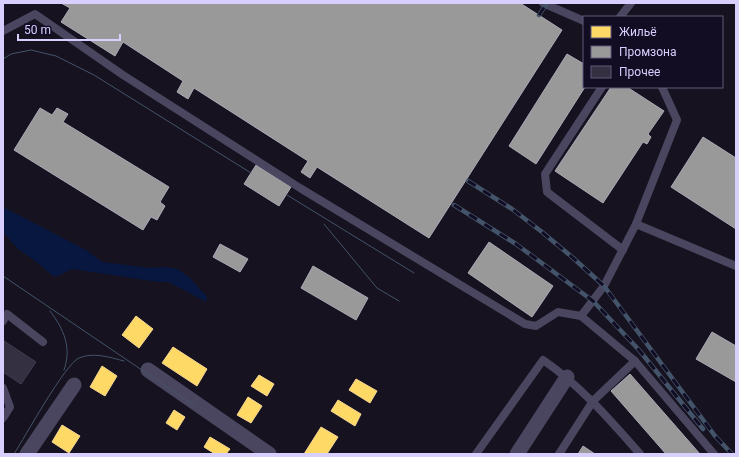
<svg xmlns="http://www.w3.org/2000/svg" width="739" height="457" font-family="Roboto,sans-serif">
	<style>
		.water { fill: #071740 }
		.homes { fill: #ffd966; stroke: #f4d694 }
		.industry { fill: #999; stroke: #aca9b8 }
		.building { fill: #342f41; stroke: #433b53 }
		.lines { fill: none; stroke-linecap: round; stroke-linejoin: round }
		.lane { stroke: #4a4660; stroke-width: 8 }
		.street { stroke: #4a4660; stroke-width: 15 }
		.tram { stroke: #43546a; stroke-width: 1 }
		.rail-casing { stroke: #43546a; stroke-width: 4.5 }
		.rail { stroke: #130d24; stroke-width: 3; stroke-dasharray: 9; stroke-linecap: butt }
	</style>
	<rect width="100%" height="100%" fill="#16121f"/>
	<path class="water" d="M3 207 86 250 102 262 150 268 164 267 178 269 190 278 207 297 206 302 169 282H159L72 269 58 276H53L34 260 18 249 3 232Z"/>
	<g class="homes">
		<path d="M136 316 153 329 139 348 122 335Z"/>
		<path d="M173 347 207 369 197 386 162 363Z"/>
		<path d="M102 366 117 376 105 396 90 387Z"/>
		<path d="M259 375 274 384 267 396 251 386Z"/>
		<path d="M356 379 377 391 370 403 349 390Z"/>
		<path d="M248 397 262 406 251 423 237 415Z"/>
		<path d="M338 400 361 414 355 426 331 411Z"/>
		<path d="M174 410 185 417 177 430 166 423Z"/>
		<path d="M62 425 80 436 69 453 52 442Z"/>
		<path d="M321 427 338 437 327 454H304Z"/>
		<path d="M210 437 230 449 226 454H215L204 447Z"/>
	</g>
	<g class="industry">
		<path d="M61 3H520L562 30 429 238 317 167 310 178 301 172 308 161 194 88 188 99 177 92 183 81 123 42 115 56 61 22 70 8Z"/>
		<path d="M567 54 584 64 585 87 536 164 509 146Z"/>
		<path d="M611 87H627L664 111 648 134 651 137 647 144 643 142 603 203 555 171Z"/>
		<path d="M40 108 52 115 57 108 68 114 63 122 169 187 160 202 165 206 157 220 151 217 143 230 14 150Z"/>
		<path d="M703 137 736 158V229L671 187Z"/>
		<path d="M256 165 291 187 279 206 244 184Z"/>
		<path d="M489 242 553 286 532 317 468 273Z"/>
		<path d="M220 244 248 259 240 272 213 257Z"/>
		<path d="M313 266 368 298 356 320 301 288Z"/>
		<path d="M712 332 736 346V382L696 359Z"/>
		<path d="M630 374 700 454H666L611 391Z"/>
		<path d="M583 446 595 454H578Z"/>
	</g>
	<path class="building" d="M4 341 36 362 21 384 3 372Z"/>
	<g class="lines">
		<g class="lane">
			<path d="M543 3 584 21"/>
			<path d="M620 17 631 3"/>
			<path d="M3 31 35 14 123 75 300 188 525 324 536 326 558 312 581 316 635 361 714 454"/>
			<path d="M602 87 545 174 547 192 623 250"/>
			<path d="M662 87 677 120 636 224 736 266"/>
			<path d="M581 316 604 286 636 224"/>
			<path d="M3 321 7 314 43 342"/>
			<path d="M3 388 10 407 3 418"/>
			<path d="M476 454 543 360C581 386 610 420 640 454"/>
			<path d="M559 454 593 401 635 361"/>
		</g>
		<g class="street">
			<path d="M148 370 269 454"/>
			<path d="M27 454 74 385"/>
			<path d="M517 454 567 377"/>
		</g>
		<g class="tram">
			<path d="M3 59 11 54 31 50 56 56 94 75 251 173"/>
			<path d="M287 195 414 273"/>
			<path d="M324 224 377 288 399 301"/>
			<path d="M3 276 195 406"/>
			<path d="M50 311C64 329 72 348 64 370"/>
			<path d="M14 454C25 437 65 364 79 358 93 352 109 357 124 361"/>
		</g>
		<g class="rail-casing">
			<g id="rail">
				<path d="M539 15 547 3"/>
				<path d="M468 181 512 209 542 232 572 257 604 286 715 436 732 454"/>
				<path d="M454 205 516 244 593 301 639 350 703 429"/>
			</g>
		</g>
		<use href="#rail" class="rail"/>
	</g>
	<rect width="739" height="457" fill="none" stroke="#d9cfff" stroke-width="8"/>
	<rect x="583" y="16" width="140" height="72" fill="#130d24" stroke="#625b7c"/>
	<rect x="591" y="26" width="20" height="12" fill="#ffd966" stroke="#625b7c"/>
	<text x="619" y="36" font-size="12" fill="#d9cfff">Жильё</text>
	<rect x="591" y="46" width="20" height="12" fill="#999999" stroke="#625b7c"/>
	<text x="619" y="56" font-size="12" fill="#d9cfff">Промзона</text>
	<rect x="591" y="66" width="20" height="12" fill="#342f41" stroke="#625b7c"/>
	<text x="619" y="76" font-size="12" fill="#d9cfff">Прочее</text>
	<path d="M18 34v6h102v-6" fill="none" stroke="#d9cfff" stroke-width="2"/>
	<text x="24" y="34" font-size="12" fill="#d9cfff" stroke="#130d24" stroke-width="3" paint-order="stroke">50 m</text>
</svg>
